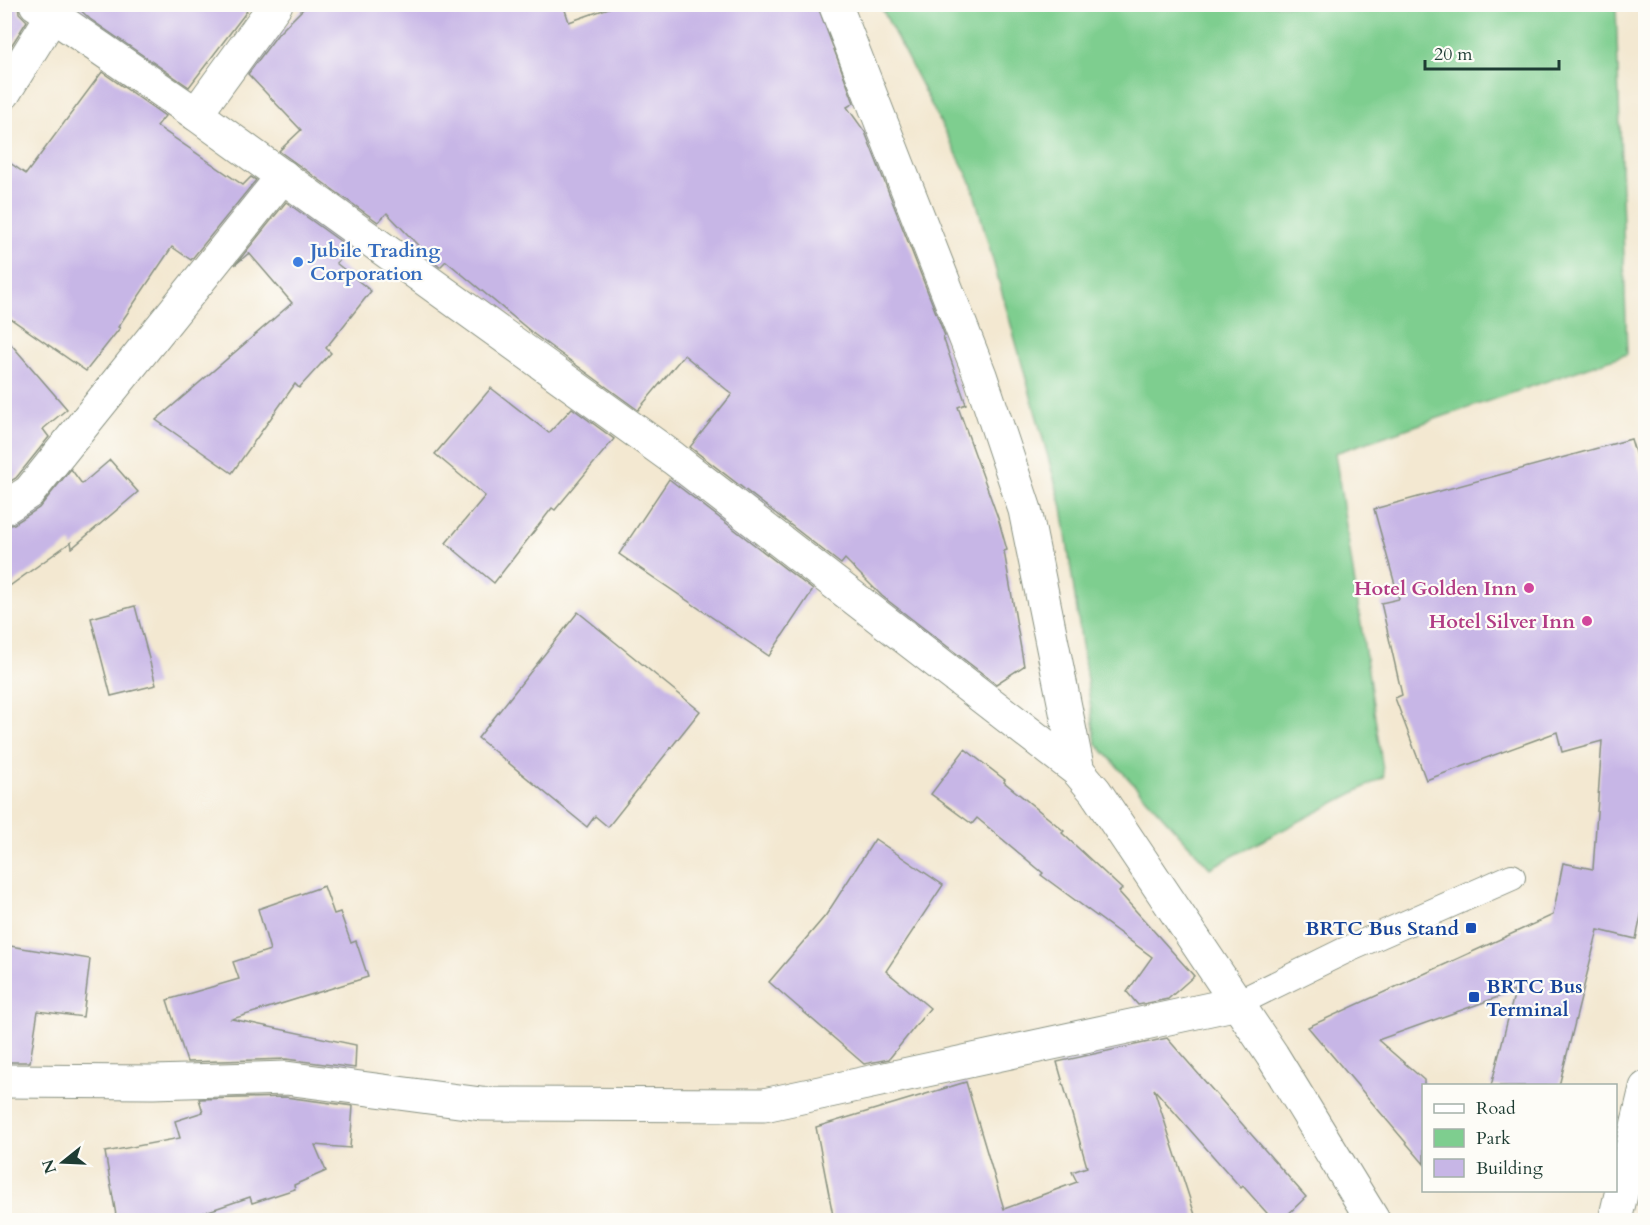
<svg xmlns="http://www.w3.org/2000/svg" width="1650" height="1225" font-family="Cardo,serif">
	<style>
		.green { fill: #7ece8f; stroke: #4e8662; stroke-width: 1.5 }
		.building { fill: #c7b6e6 }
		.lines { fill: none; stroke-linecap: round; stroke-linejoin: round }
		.service-casing { stroke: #899282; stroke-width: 28 }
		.minor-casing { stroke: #899282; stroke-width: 35 }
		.tertiary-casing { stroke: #899282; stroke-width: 35 }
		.primary-casing { stroke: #899282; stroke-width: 35 }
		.service { stroke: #fff; stroke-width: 26 }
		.minor { stroke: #fff; stroke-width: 33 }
		.tertiary { stroke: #fff; stroke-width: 33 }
		.primary { stroke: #fff; stroke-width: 33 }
		.shop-dot { fill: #3f7fe0; stroke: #fdfcf7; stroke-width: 2 }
		.hotel-dot { fill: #d1479c; stroke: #fdfcf7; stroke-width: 2 }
		.transit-dot { fill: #1a4fb4; stroke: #fdfcf7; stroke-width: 2 }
		.labels { text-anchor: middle; stroke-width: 4.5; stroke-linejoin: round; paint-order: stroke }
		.shop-label { font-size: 20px; font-weight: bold; fill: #366cbe; stroke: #fdfcf7; text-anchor: start }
		.hotel-label { font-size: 20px; font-weight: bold; fill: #b23c85; stroke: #fdfcf7; text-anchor: end }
		.transit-label { font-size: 20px; font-weight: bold; fill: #164399; stroke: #fdfcf7; text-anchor: end }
	</style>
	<rect width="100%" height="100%" fill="#fdfcf7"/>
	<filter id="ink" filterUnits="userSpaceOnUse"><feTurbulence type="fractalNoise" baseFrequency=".0167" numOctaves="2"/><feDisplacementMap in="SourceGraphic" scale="12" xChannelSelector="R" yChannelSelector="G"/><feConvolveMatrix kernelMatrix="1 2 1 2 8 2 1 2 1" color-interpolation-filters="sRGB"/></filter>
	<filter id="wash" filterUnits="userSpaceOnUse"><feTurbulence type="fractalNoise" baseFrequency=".008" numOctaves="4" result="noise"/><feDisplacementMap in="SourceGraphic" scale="24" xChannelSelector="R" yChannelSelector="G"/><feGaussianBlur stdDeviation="1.35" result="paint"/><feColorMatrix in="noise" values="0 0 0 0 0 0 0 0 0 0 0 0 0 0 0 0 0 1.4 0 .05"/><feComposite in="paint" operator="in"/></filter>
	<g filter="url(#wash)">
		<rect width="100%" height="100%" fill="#f3e8d1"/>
		<path class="green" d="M880 5H1616L1627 354 1335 453 1384 777 1210 868 1096 743 1062 507 971 182Z"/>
		<g id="blocks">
			<g class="building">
				<path d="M4 4H18L19 13 27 21 4 57Z"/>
				<path d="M74 4H239L247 11 189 87 90 19Z"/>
				<path d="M308 4H563L569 22 620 4H817L854 103 847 107 865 132 945 336 943 337 966 404 958 407 998 518 1007 550 1004 551 1024 666 996 684 882 596 845 559 841 564 690 447 732 394 684 355 638 410 535 335 446 261 440 267 436 264 387 213 378 222 279 151 301 130 248 74 278 34Z"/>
				<path d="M102 72 165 116 157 126 243 185 251 177 256 180 191 260 172 247 118 327 120 328 86 371 4 314V159L26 174Z"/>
				<path d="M286 202 351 249 336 263 371 291 326 348 331 353 299 388 295 384 232 473 156 420 292 303 249 253 235 265Z"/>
				<path d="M4 336 67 409 43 429 49 437 16 478 4 485Z"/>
				<path d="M491 388 549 433 572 408 614 439 555 510 552 508 494 583 446 543 485 496 435 454Z"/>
				<path d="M1631 439 1646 489V893L1636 939 1598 930 1559 1086H1491L1515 991 1378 1040 1424 1080V1164L1308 1027 1553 915 1563 863 1593 869 1602 741 1562 752 1557 732 1426 780 1395 698 1402 695 1381 603 1399 599 1374 509Z"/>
				<path d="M110 460 138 492 72 548 71 542 4 590V527L14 524 39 508 71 469 82 484Z"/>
				<path d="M669 479 813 590 769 656 619 554Z"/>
				<path d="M135 606 156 685 111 696 91 618Z"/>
				<path d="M578 612 700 711 608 827 595 816 587 827 478 738Z"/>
				<path d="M965 749 1005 780 1004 782 1064 831 1062 833 1122 889 1119 892 1194 976 1168 999 1138 1005 1127 992 1152 957 1041 875 1043 873 977 818 972 824 931 794Z"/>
				<path d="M875 839 943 885 886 971 930 1008 889 1059 864 1064 769 982 826 915Z"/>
				<path d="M324 886 334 914 340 912 351 943 356 941 368 977 232 1019 356 1045 355 1068 286 1059 187 1062 167 1000 239 979 233 962 270 950 258 909Z"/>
				<path d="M4 945 90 959 83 1017 38 1011 30 1062H4Z"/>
				<path d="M1167 1038 1306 1197 1281 1221H1274L1243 1186 1241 1188 1154 1089 1197 1221H834L816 1127 966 1082 1004 1209 1077 1182 1072 1172 1087 1167 1057 1062Z"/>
				<path d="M285 1097 353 1106 350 1148 315 1145 326 1171 294 1185 295 1189 252 1203 250 1197 179 1221H117L105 1152 180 1138 175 1121 203 1112 199 1099Z"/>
			</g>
		</g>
	</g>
	<g filter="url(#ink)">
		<use href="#blocks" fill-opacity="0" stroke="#899282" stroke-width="1.5"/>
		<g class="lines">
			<g class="service-casing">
				<path id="service" d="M1238 1003 1344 951 1512 877"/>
			</g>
			<g class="minor-casing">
				<g id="minor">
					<path d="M4 93 52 16"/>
					<path d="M196 114 276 4"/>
					<path d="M4 508 29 492 283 176"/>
					<path d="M4 1081 153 1082 286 1078 481 1104 764 1105 1238 1003"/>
				</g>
			</g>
			<g class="tertiary-casing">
				<g id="tertiary">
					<path d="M36 4 196 114 673 458 1078 771 1095 791 1272 1055 1373 1220"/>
					<path d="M835 4 980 375 1025 510 1078 771"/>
				</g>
			</g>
			<g class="primary-casing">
				<path id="primary" d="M1615 1220 1646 1088"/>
			</g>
			<use href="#service" class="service"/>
			<use href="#minor" class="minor"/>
			<use href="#tertiary" class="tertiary"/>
			<use href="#primary" class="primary"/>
		</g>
	</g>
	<circle class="shop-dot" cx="298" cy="262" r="6"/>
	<g class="hotel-dot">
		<circle cx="1529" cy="588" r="6"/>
		<circle cx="1587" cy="621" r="6"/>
	</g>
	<g class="transit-dot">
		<rect x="1465" y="922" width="12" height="12" rx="3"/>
		<rect x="1468" y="991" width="12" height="12" rx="3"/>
	</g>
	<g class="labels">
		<g class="shop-label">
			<text x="310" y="257">Jubile Trading<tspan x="310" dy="23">Corporation</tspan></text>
		</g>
		<g class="hotel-label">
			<text x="1517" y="595">Hotel Golden Inn</text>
			<text x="1575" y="628">Hotel Silver Inn</text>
		</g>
		<g class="transit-label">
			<text x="1459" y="935">BRTC Bus Stand</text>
			<text x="1486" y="993" text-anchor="start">BRTC Bus<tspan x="1486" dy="23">Terminal</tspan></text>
		</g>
	</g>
	<rect width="1650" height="1225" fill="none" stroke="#fdfcf7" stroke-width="24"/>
	<rect x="1422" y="1084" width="195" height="108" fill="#fdfcf7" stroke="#a4b0a9" stroke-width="1.5"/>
	<rect x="1434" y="1104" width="30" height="9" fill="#ffffff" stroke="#a4b0a9" stroke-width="1.5"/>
	<text x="1476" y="1114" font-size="18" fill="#1f3d34">Road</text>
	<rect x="1434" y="1129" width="30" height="18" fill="#7ece8f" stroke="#a4b0a9" stroke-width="1.5"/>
	<text x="1476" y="1144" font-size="18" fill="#1f3d34">Park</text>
	<rect x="1434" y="1159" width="30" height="18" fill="#c7b6e6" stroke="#a4b0a9" stroke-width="1.5"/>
	<text x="1476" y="1174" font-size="18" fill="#1f3d34">Building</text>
	<g transform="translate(63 1162) rotate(252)" stroke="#fdfcf7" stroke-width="4.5" paint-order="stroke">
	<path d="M0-4.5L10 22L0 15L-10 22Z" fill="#1f3d34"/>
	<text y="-9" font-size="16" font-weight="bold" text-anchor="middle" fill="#1f3d34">N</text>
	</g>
	<path d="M1425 60v9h134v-9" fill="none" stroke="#1f3d34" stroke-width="3"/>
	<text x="1434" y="60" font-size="18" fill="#1f3d34" stroke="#fdfcf7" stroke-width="4.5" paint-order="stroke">20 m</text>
</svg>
